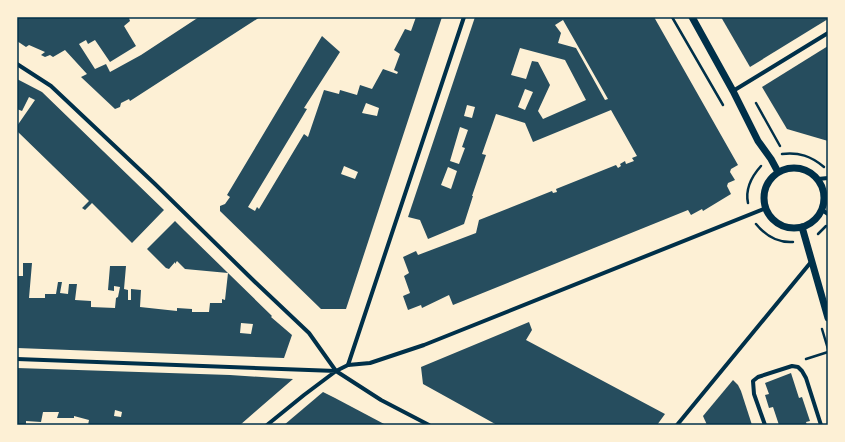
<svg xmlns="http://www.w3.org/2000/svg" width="845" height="442" font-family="Helvetica,sans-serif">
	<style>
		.building { fill: #264d5e; fill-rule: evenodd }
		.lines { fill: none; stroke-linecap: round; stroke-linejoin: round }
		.path { stroke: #003049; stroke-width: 2.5 }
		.minor { stroke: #003049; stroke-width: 4 }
		.tertiary { stroke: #003049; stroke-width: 7 }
		.neatline { fill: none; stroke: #003049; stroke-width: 1.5 }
	</style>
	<rect width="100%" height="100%" fill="#fdf0d5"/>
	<g class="building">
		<path d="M17 17H131L129 18 130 21 124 26 136 46 110 62 95 40 88 44 86 40 79 44 95 69 106 64 110 72 141 55 199 17H260L130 101 129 99 121 103 120 107 115 109 81 77 87 74 65 50 53 57 50 55 45 57 41 55 45 52 29 45 26 47 17 41Z"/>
		<path d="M416 17H442L346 309H321L220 211V206L225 204 230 197 227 195 322 36 340 52 304 108 307 109 248 207 255 211 257 207 259 209 304 134 308 137 324 90 339 94 340 90 357 95 360 85 372 89 383 69 397 74 398 72 394 70 400 54 394 50 405 29 411 31ZM366 103 379 108 377 116 362 113ZM344 166 358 172 355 179 341 174Z"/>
		<path d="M475 17H654L738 165 731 169 730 172 735 180 728 183 727 186 731 194 703 211 702 209 691 215 688 210 453 305 449 295 422 308 421 305 408 310 403 296 410 293 404 276 409 273 403 257 416 251 418 255 476 233 479 220 552 191 553 193 557 192 556 189 616 165 618 168 621 166 620 164 625 161 626 164 634 161 632 158 637 156 611 110 533 142 525 123 496 114 482 154 486 155 472 196H473L464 224 428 239 420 220 408 217ZM563 20 608 99 605 100 576 48 558 43 561 33 555 25ZM520 48 565 60 586 100 543 119 538 111 550 85 538 62 532 61 526 79 511 75ZM525 89 533 92 525 110 518 107ZM467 105 475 107 472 118 464 116ZM460 127 468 130 462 147 465 148 459 164 450 161ZM448 167 457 171 451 189 441 185Z"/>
		<path d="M721 17H828V19L750 67Z"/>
		<path d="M828 46V141L787 129 762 87Z"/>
		<path d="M17 79 42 92 164 210 132 243 92 203 85 210 82 208 89 201 17 131V126L35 100 29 97 22 111 17 109Z"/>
		<path d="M175 221 185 231 228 273 185 269 177 261 175 264V262L169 269 166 268 147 249Z"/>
		<path d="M23 263H32L29 298H45V294H56L58 282H62L60 293 68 294 69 284H77L75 300 91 301V307L115 308 116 298 118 297 120 287 114 286V291L108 290 110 266H126L124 289 128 290V300H131V289L141 290 140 307 177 311V308L192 309V312H209L210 303H222V299L225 300 228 273 272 316 271 317 292 335 284 358 17 348V276H23ZM241 323 253 324 251 334 240 333Z"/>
		<path d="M529 322 532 330 526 340 665 414 657 425H497L423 384 421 367Z"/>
		<path d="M17 368 230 375 293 379 240 425H88L89 420 74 416V418H57L59 412H43L41 422 26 421V425H17ZM115 410 122 412 121 417 114 416Z"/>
		<path d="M791 373 799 398 802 397 810 421 806 422 807 425H779L773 407 769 408 765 395 769 394 765 383Z"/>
		<path d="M733 380 738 385 741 391 752 425H707L703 416Z"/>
		<path d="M323 392 335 398 386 425H284Z"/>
	</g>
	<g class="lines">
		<g class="path">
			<path d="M672 17 723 105"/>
			<path d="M756 103 780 146"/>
			<path d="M782 154C799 152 811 156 824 167"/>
			<path d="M748 203C745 189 752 176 761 166"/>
			<path d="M756 224C765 235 778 243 793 242"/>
			<path d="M818 234 826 226"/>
			<path d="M822 329 828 349"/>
			<path d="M806 359 828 352"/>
		</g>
		<g class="minor">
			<path d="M17 64 51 86 155 184 254 281 309 333 336 371 381 400 429 425"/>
			<path d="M733 91 828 33"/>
			<path d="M818 179 828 178"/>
			<path d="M822 210 828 214"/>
			<path d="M17 359 336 371 304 395 267 425"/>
			<path d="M348 365 464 17"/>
			<path d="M336 371 348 365 370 363 424 345 766 208"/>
			<path d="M677 425 811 262"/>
			<path d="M765 425 754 394 753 381 758 377 792 366 798 367 802 371 806 378 821 425"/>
		</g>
		<g class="tertiary">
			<path d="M692 17 733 91 758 141 771 159 778 172"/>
			<circle cx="794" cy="198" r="30"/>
			<path d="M802 227 828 318"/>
		</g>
	</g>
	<rect width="845" height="442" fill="none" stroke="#fdf0d5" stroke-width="36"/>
	<rect x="18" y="18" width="809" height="406" class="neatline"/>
</svg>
